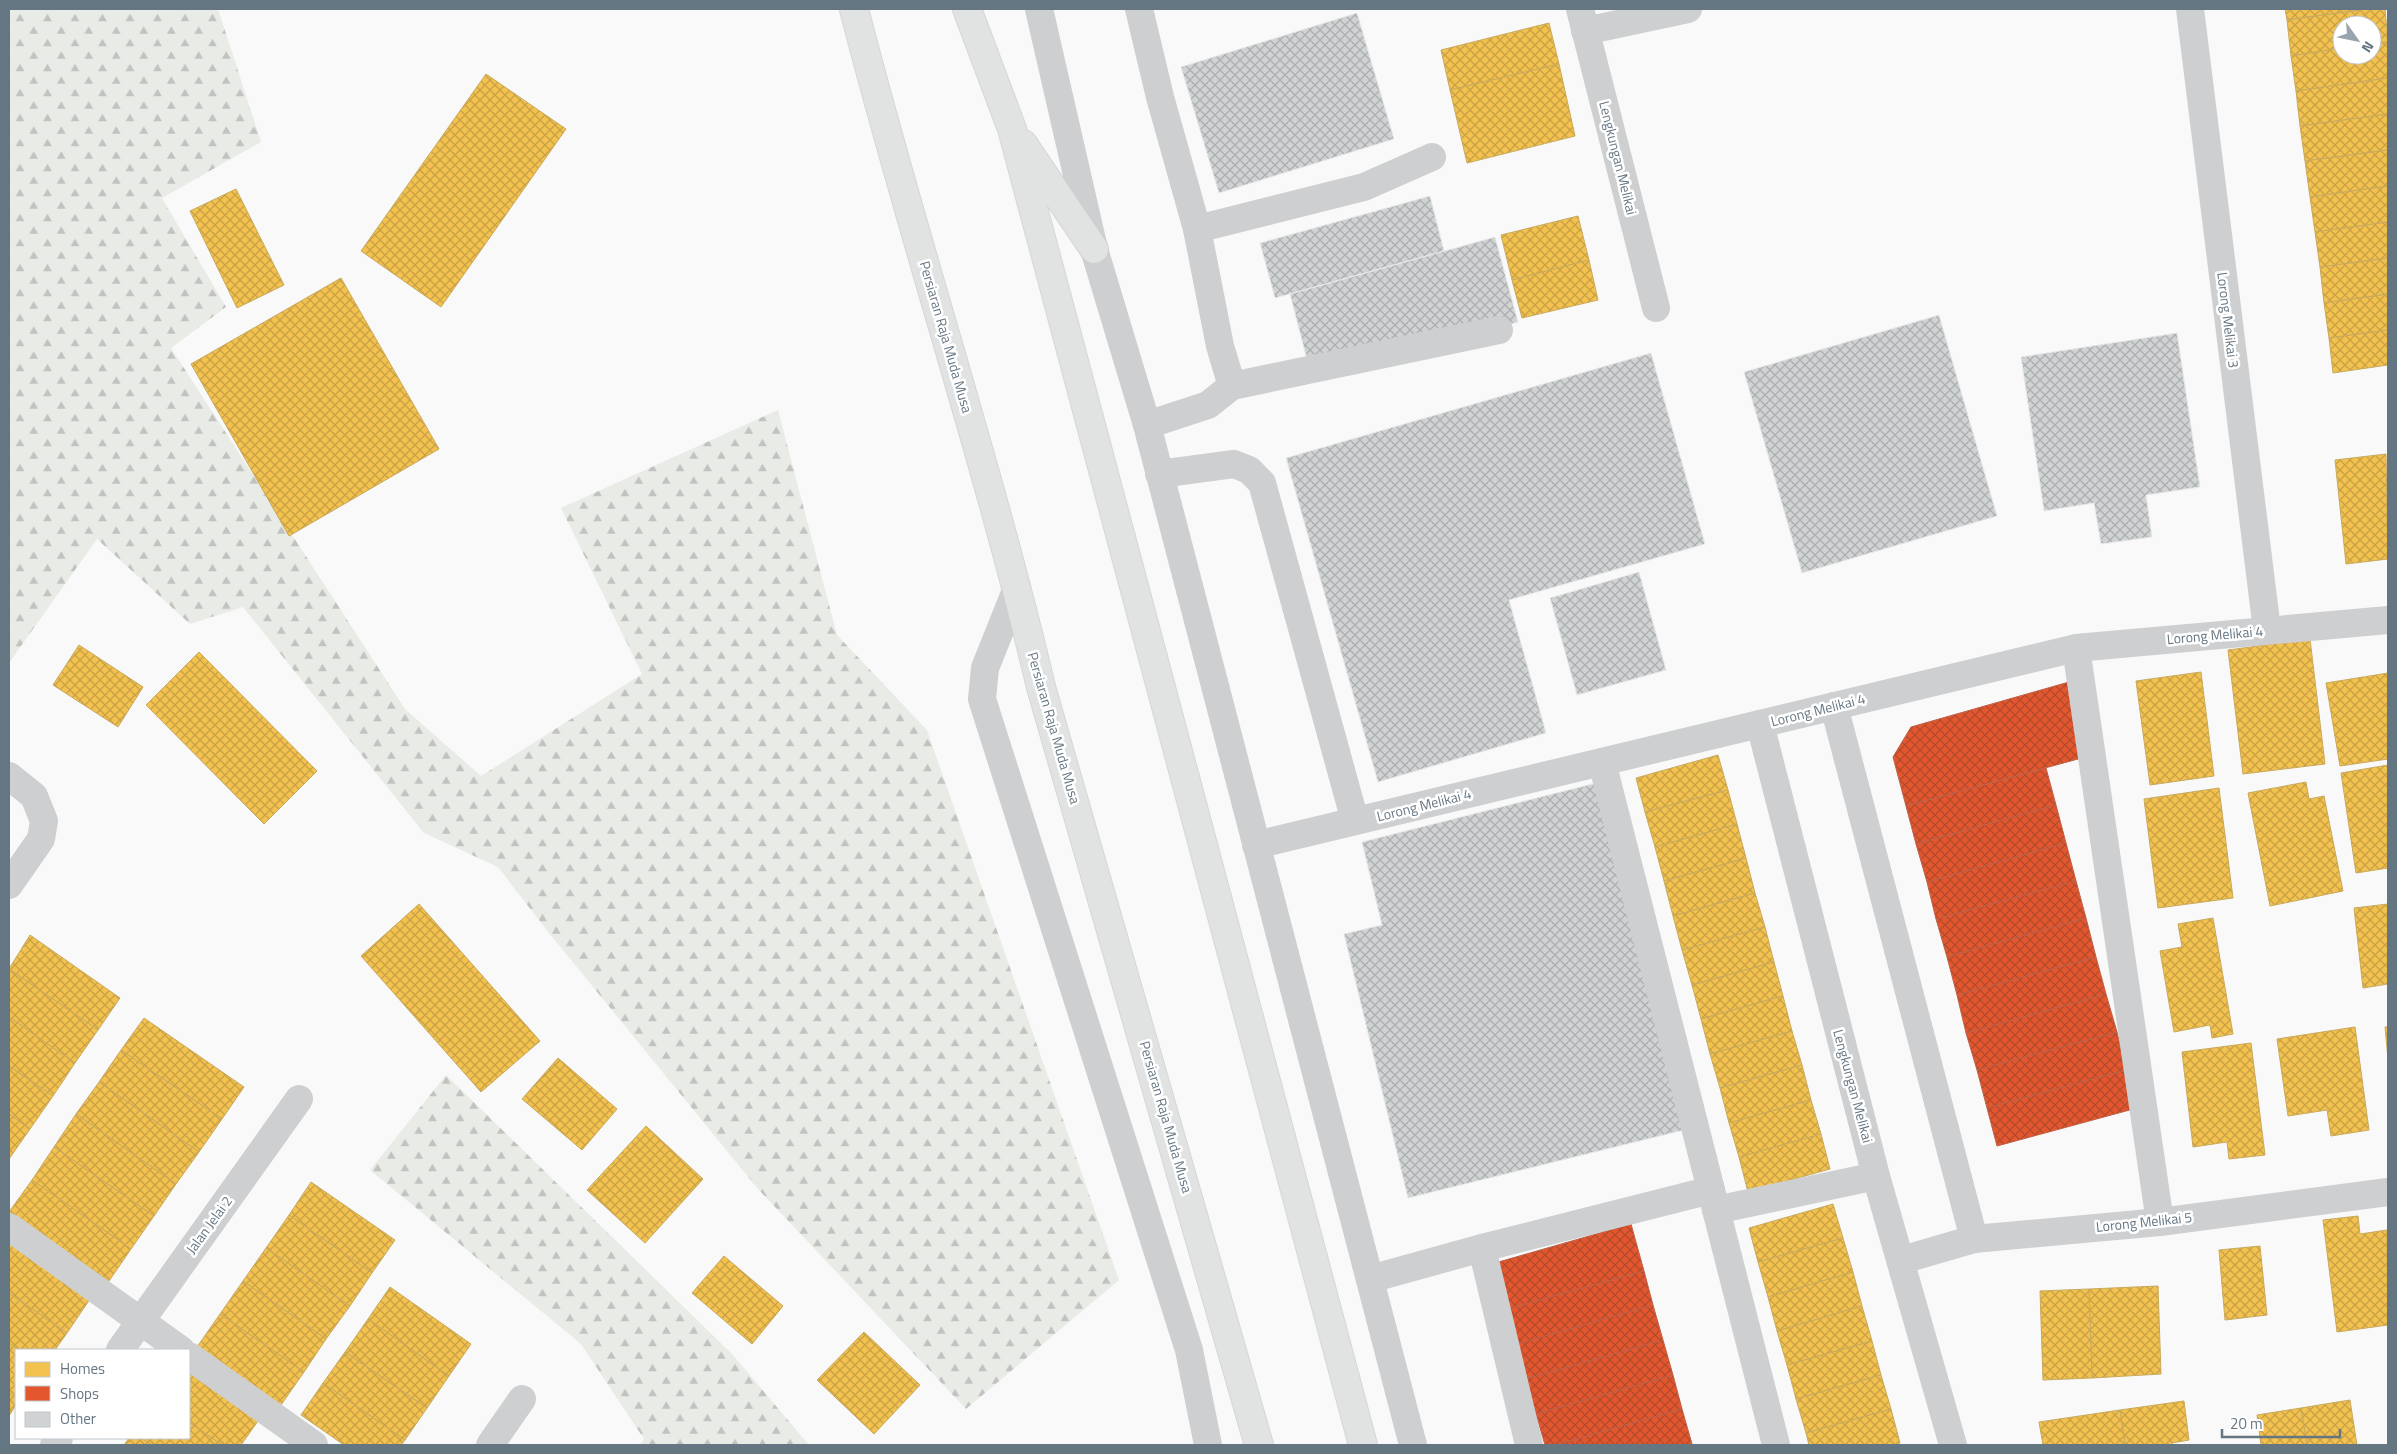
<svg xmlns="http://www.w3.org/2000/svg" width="2397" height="1454" font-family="'Titillium Web',sans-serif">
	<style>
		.forest { fill: url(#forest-firs) }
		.homes { fill: url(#homes-cross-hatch); stroke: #c8aa5e }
		.shops { fill: url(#shops-cross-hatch); stroke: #be6048 }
		.building { fill: url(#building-cross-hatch); stroke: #e8e8e8 }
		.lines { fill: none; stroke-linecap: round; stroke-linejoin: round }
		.major-casing { stroke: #d5d6d7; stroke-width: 30 }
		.minor { stroke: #cecfd0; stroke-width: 28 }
		.major { stroke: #e1e2e2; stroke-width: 28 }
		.labels { text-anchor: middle; stroke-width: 5; stroke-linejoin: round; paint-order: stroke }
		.street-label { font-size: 14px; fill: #657683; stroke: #fff }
	</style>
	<defs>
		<pattern id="forest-firs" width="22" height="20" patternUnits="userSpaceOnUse" patternTransform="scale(1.25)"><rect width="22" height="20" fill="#e8ebe6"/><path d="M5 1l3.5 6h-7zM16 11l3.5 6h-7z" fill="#c0c3c0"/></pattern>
		<pattern id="homes-cross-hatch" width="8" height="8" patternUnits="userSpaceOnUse" patternTransform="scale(1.25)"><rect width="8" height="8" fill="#f2c14e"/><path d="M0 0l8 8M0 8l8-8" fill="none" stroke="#c8a146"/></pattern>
		<pattern id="shops-cross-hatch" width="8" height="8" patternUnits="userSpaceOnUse" patternTransform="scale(1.25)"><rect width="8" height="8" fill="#e4572e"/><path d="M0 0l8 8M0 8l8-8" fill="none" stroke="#b24a2c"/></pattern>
		<pattern id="building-cross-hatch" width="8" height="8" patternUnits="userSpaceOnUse" patternTransform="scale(1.25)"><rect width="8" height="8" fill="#d0d2d3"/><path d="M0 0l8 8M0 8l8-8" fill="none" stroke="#acafb1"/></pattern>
	</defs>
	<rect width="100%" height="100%" fill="#f9f9f9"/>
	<g class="forest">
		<path d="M9 9H218L261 142 162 198 226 307 171 348 405 709 481 776 642 674 561 508 778 410 837 635 927 730 1119 1280 966 1409 758 1189 549 933 498 867 424 833 243 607 190 624 97 539 9 663Z"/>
		<path d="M446 1075 732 1354 809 1445H640L644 1439 581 1344 370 1170Z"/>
	</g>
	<g class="homes">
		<path d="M2285 9H2368L2287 20Z"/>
		<path d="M2368 9H2385L2388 42 2372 44V25H2342V48L2291 56 2287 20Z"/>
		<path d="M1549 23 1559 64 1450 90 1441 50Z"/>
		<path d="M2388 42V78L2296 91 2291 56 2342 48V55H2372V44Z"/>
		<path d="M1559 64 1575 136 1467 163 1450 90Z"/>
		<path d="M486 74 566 129 441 307 361 251Z"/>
		<path d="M2388 78V114L2300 126 2296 91Z"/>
		<path d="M2388 114V150L2305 161 2300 126Z"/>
		<path d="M2388 150V186L2310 197 2305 161Z"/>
		<path d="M2388 186V222L2315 232 2310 197Z"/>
		<path d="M236 189 284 285 237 308 190 211Z"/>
		<path d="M1578 216 1589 260 1512 280 1501 235Z"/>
		<path d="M2388 222V258L2320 267 2315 232Z"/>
		<path d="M2388 258V294L2324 303 2320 267Z"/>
		<path d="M1589 260 1598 300 1522 318 1512 280Z"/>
		<path d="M341 278 439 449 289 536 191 364Z"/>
		<path d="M2388 294V330L2329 338 2324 303Z"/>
		<path d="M2388 330V365L2333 373 2329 338Z"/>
		<path d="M2386 454 2388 559 2346 564 2335 460Z"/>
		<path d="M2310 639 2325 764 2243 774 2228 650Z"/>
		<path d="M79 645 143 687 118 727 53 685Z"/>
		<path d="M199 652 317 771 264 824 146 705Z"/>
		<path d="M2201 672 2214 776 2150 785 2136 681Z"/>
		<path d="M2388 673V759L2340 766 2326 683Z"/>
		<path d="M1718 755 1728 790 1645 812 1636 778Z"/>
		<path d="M2388 765V868L2356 873 2341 773Z"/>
		<path d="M2306 782 2309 799 2324 796 2343 891 2270 906 2248 793Z"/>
		<path d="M2219 788 2233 898 2158 908 2144 799Z"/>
		<path d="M1728 790 1737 824 1655 847 1645 812Z"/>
		<path d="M1737 824 1746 858 1664 881 1655 847Z"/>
		<path d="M1746 858 1755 893 1673 916 1664 881Z"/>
		<path d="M1755 893 1765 927 1682 950 1673 916Z"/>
		<path d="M419 904 540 1041 481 1092 361 956Z"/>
		<path d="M2388 904V984L2363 988 2354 908Z"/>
		<path d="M2213 918 2233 1034 2212 1038 2210 1025 2174 1032 2160 951 2182 947 2178 924Z"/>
		<path d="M1765 927 1774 962 1692 985 1682 950Z"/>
		<path d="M30 935 120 998 98 1030 9 969Z"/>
		<path d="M1774 962 1783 996 1701 1019 1692 985Z"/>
		<path d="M9 969 98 1030 75 1063 9 1017Z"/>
		<path d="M1783 996 1792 1031 1710 1054 1701 1019Z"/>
		<path d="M9 1017 75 1063 53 1096 9 1066Z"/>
		<path d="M144 1018 244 1087 222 1119 121 1050Z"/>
		<path d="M2355 1027 2369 1130 2331 1136 2327 1110 2288 1116 2277 1039Z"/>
		<path d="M2385 1027H2388V1059Z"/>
		<path d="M1792 1031 1802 1065 1720 1088 1710 1054Z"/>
		<path d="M2251 1043 2265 1155 2229 1159 2227 1142 2193 1147 2182 1052Z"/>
		<path d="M121 1050 222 1119 199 1152 99 1082Z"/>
		<path d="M558 1058 617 1109 582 1150 522 1099Z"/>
		<path d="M1802 1065 1811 1100 1729 1123 1720 1088Z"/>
		<path d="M9 1066 53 1096 30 1129 9 1114Z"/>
		<path d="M99 1082 199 1152 176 1184 76 1114Z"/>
		<path d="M1811 1100 1821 1134 1739 1157 1729 1123Z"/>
		<path d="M9 1114 30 1129 9 1159Z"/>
		<path d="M76 1114 176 1184 154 1216 54 1147Z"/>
		<path d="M646 1126 703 1179 645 1243 587 1190Z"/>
		<path d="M1821 1134 1830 1169 1748 1192 1739 1157Z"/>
		<path d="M54 1147 154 1216 131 1249 32 1180Z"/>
		<path d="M32 1180 131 1249 109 1281 9 1212Z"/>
		<path d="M311 1182 395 1240 372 1273 289 1215Z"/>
		<path d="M1833 1204 1843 1238 1758 1262 1749 1228Z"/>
		<path d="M289 1215 372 1273 350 1306 266 1248Z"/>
		<path d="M2358 1216 2360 1234 2387 1230 2388 1325 2337 1332 2323 1220Z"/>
		<path d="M1843 1238 1853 1272 1768 1297 1758 1262Z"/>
		<path d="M9 1243 90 1299 67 1333 9 1293Z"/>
		<path d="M2260 1246 2267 1315 2225 1320 2219 1250Z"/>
		<path d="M266 1248 350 1306 326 1339 243 1281Z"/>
		<path d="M724 1256 783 1306 752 1344 692 1293Z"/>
		<path d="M1853 1272 1862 1306 1777 1331 1768 1297Z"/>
		<path d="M243 1281 326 1339 304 1372 220 1314Z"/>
		<path d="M2158 1286 2161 1374 2092 1378 2089 1289Z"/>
		<path d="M390 1287 471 1344 449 1376 368 1319Z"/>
		<path d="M2089 1289 2092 1378 2043 1380 2040 1291Z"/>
		<path d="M9 1293 67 1333 55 1350H19L9 1343Z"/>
		<path d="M1862 1306 1872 1341 1787 1365 1777 1331Z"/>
		<path d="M220 1314 304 1372 281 1405 197 1347Z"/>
		<path d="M368 1319 449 1376 427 1408 345 1352Z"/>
		<path d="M864 1332 920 1385 874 1434 817 1380Z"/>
		<path d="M1872 1341 1881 1375 1796 1399 1787 1365Z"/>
		<path d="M9 1343 19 1350H16V1398L9 1393Z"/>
		<path d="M345 1352 427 1408 405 1440 323 1383Z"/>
		<path d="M189 1373 258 1421 241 1445H222L189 1422Z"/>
		<path d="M1881 1375 1891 1409 1806 1433 1796 1399Z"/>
		<path d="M323 1383 405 1440 401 1445H344L301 1415Z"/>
		<path d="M9 1393 16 1398V1405L9 1416Z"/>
		<path d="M2350 1400 2357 1445H2307L2301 1408Z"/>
		<path d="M2184 1401 2189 1440 2172 1443V1445H2125L2120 1410Z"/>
		<path d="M2301 1408 2307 1445H2261L2257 1415Z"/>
		<path d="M1891 1409 1900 1443 1893 1445H1809L1806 1433Z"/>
		<path d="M2120 1410 2125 1445H2043L2039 1422Z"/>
		<path d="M189 1422 222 1445H152L141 1438H189Z"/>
		<path d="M129 1438H141L152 1445H124Z"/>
	</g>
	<g class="shops">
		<path d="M2069 682 2089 756 1906 806 1893 757 1911 727Z"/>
		<path d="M2046 768 2056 805 1916 844 1906 806Z"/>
		<path d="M2056 805 2066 843 1927 882 1916 844Z"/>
		<path d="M2066 843 2076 881 1936 919 1927 882Z"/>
		<path d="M2076 881 2086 918 1947 957 1936 919Z"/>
		<path d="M2086 918 2096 957 1957 995 1947 957Z"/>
		<path d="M2096 957 2106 994 1966 1033 1957 995Z"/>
		<path d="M2106 994 2117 1032 1977 1070 1966 1033Z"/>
		<path d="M2117 1032 2126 1070 1987 1108 1977 1070Z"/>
		<path d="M2126 1070 2137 1108 1997 1146 1987 1108Z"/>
		<path d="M1631 1224 1644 1271 1507 1309 1495 1263Z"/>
		<path d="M1644 1271 1653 1305 1517 1344 1507 1309Z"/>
		<path d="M1653 1305 1663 1340 1526 1379 1517 1344Z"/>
		<path d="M1663 1340 1673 1375 1536 1414 1526 1379Z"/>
		<path d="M1673 1375 1682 1409 1555 1445H1545L1536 1414Z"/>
		<path d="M1682 1409 1692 1444 1689 1445H1555Z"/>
	</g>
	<g class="building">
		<path d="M1357 13 1394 139 1219 193 1181 67Z"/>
		<path d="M1430 196 1444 251 1275 298 1260 243Z"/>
		<path d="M1495 237 1518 322 1312 379 1290 294Z"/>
		<path d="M1939 315 1997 516 1802 573 1744 372Z"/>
		<path d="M2177 333 2200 487 2146 495 2152 537 2101 544 2094 503 2044 511 2021 357Z"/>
		<path d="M1651 353 1705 544 1509 600 1546 733 1378 782 1286 458Z"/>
		<path d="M1639 572 1666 670 1577 695 1550 598Z"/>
		<path d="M1600 782 1684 1130 1408 1198 1344 934 1382 925 1362 842Z"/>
	</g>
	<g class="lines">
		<g class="major-casing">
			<g id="major">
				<path d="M854 9C912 236 987 459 1041 687L1259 1445"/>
				<path d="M967 9 1012 129 1363 1445"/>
				<path d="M1023 144 1094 249"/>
			</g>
		</g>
		<g class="minor">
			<path d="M1039 9 1094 249 1147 425 1413 1445"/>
			<path d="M1139 9 1160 97 1197 229"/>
			<path d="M1580 9 1656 308"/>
			<path d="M2190 9 2267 630"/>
			<path d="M1585 31 1688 9"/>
			<path d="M1232 386 1499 330"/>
			<path d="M1147 425 1208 405 1232 386 1220 346 1197 229 1364 187 1432 157"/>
			<path d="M1159 474 1234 464 1249 470 1262 483 1355 821"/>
			<path d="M1017 588 985 668 982 699 1189 1350 1208 1445"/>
			<path d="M2076 648 2160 1222"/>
			<path d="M1834 706 1974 1239"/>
			<path d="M1760 724 1876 1176 1953 1445"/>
			<path d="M1602 762 1776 1445"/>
			<path d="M9 776 34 796 44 821 41 839 9 885"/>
			<path d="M1256 845 2076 648 2388 620"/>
			<path d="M1716 1210 1876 1176"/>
			<path d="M9 1227 181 1350"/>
			<path d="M1482 1248 1529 1445"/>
			<path d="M1902 1260 1974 1239 2160 1222 2388 1192"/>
			<path d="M1370 1279 1482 1248 1711 1190"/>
			<path d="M120 1350 299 1099"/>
			<path d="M189 1356 314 1445"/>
			<path d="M54 1445 59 1438"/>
			<path d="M490 1445 522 1399"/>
		</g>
		<use href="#major" class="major"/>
	</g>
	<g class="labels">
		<g class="street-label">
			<text transform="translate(1618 158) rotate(76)" y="5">Lengkungan Melikai</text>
			<text transform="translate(2228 320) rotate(83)" y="5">Lorong Melikai 3</text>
			<text transform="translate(946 337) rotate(74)" y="5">Persiaran Raja Muda Musa</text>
			<text transform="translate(2215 635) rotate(-5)" y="5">Lorong Melikai 4</text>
			<text transform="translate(1818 710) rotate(-14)" y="5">Lorong Melikai 4</text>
			<text transform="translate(1054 728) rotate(74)" y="5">Persiaran Raja Muda Musa</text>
			<text transform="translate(1424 805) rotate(-14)" y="5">Lorong Melikai 4</text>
			<text transform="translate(1853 1086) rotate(75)" y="5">Lengkungan Melikai</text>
			<text transform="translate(1166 1117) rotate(74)" y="5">Persiaran Raja Muda Musa</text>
			<text transform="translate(2144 1222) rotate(-6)" y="5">Lorong Melikai 5</text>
			<text transform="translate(209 1225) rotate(-54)" y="5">Jalan Jelai 2</text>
		</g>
	</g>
	<rect width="2397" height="1454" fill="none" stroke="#657683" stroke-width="20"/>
	<rect x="15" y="1349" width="175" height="90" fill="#ffffff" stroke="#c1c8cd"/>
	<rect x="25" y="1362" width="25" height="15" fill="#f2c14e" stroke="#c1c8cd"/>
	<text x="60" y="1374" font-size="15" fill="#657683">Homes</text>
	<rect x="25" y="1386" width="25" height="15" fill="#e4572e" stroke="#c1c8cd"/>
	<text x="60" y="1399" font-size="15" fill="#657683">Shops</text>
	<rect x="25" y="1412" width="25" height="15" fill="#d0d2d3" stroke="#c1c8cd"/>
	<text x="60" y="1424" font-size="15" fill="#657683">Other</text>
	<g transform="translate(2357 40) rotate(123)"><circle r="24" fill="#ffffff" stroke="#c1c8cd"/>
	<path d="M0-4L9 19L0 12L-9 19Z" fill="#99a4ac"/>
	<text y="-8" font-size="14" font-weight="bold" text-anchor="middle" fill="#657683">N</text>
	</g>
	<path d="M2222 1429v8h118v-8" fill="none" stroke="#657683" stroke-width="2.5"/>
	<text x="2230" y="1429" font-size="15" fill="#657683" stroke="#ffffff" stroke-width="4" paint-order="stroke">20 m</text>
</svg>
